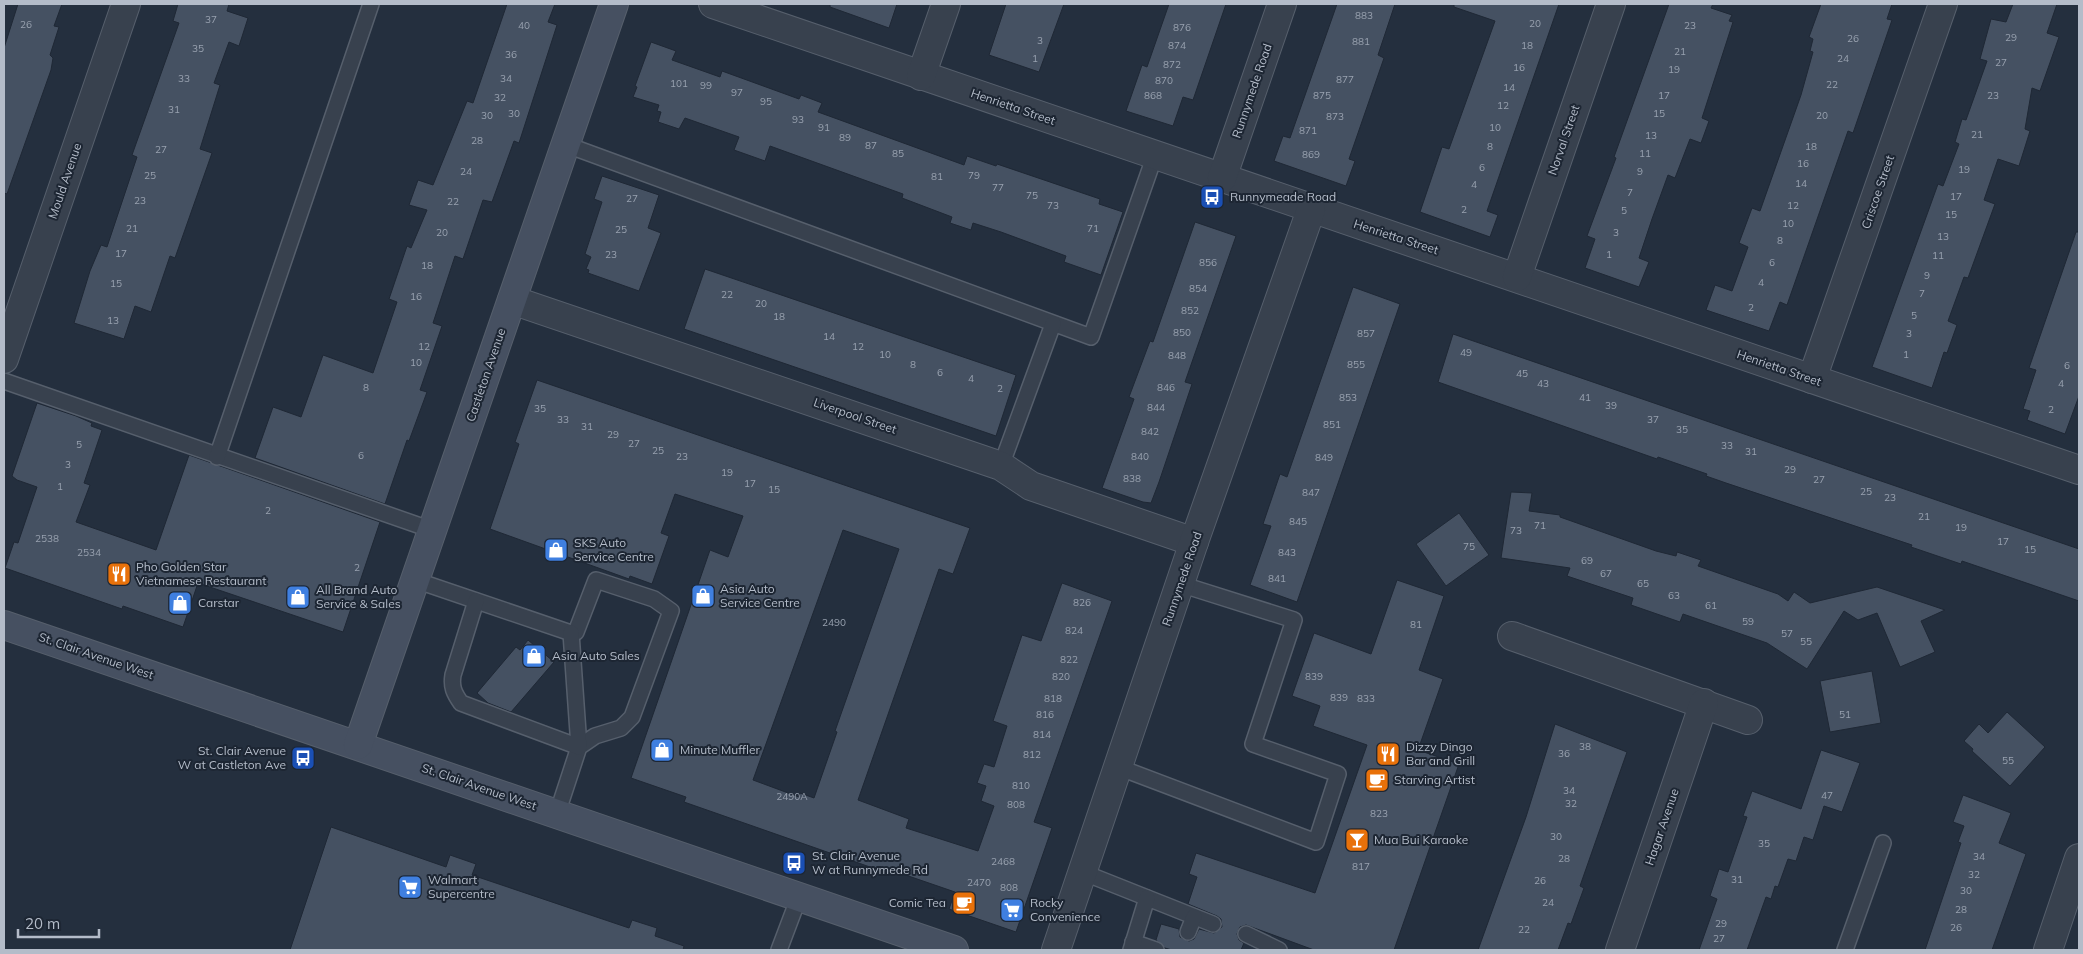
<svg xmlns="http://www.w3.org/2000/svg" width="2083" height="954" font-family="Mulish,sans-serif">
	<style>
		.building { fill: #455162; stroke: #1f2835; fill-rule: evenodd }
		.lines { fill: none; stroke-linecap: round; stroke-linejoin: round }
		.lane-casing { stroke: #565f6c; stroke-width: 18 }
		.street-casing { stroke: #565f6c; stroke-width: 30 }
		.secondary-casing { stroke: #565f6c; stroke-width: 30 }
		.lane { stroke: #38414e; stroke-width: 15 }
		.street { stroke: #38414e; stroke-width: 28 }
		.secondary { stroke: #465061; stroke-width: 28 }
		.labels { text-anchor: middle; stroke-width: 4; stroke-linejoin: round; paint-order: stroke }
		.number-label { font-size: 10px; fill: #98a1af }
		.street-label { font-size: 12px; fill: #b4bcc9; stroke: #1d2633 }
		.poi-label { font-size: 12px; fill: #b4bcc9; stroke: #1d2633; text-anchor: start }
	</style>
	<rect width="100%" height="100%" fill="#242f3e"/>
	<g class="building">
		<path d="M18 4H62L54 26 59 27 50 55 53 58 51 70 7 194 4 193V48Z"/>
		<path d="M178 4H229L227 11 248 18 239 46 229 42 214 83 220 85 200 149 212 153 175 258 170 256 151 312 135 306 124 339 74 323 90 271 101 245 107 247 137 157 132 155 179 23 173 21Z"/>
		<path d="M507 4H555L548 22 557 25 519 143 514 141 492 202 483 200 463 259 455 256 433 323 442 326 420 390 427 392 409 441 407 440 385 504 255 458 273 407 301 417 323 355 373 373 397 302 389 299 407 246 411 248 427 210 409 205 418 180 433 185 467 101 473 103Z"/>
		<path d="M830 4H897L889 28 830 7Z"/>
		<path d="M1006 4H1064L1039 72 989 55Z"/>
		<path d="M1169 4H1226L1193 100 1183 97 1173 126 1126 111 1142 65 1147 67Z"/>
		<path d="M1337 4H1395L1378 55 1384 58 1349 159 1355 161 1346 186 1274 161 1283 136 1290 138Z"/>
		<path d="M1454 4H1559L1487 211 1498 215 1490 237 1420 212 1442 147 1449 149 1495 21 1454 7Z"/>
		<path d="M1669 4H1713L1711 8 1732 15 1729 21 1733 22 1702 118 1709 121 1701 143 1690 139 1675 178 1668 175 1652 219 1639 258 1649 262 1639 287 1585 268 1595 239 1587 236 1616 158 1614 157Z"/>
		<path d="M1821 4H1892L1887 19 1892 20 1853 133 1848 131 1787 305 1780 302 1769 331 1706 310 1715 285 1732 291 1748 247 1739 243 1752 208 1760 211 1801 95 1813 52 1810 51 1813 39 1809 37Z"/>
		<path d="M2013 4H2057L2047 33 2059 37 2040 91 2032 88 2025 129 2030 131 2019 166 1998 159 1984 200 1995 204 1968 278 1964 277 1948 321 1957 325 1947 353 1944 352 1932 388 1872 367 1938 184 1943 186 1959 144 1955 142 1962 119 1966 120 1987 61 1980 59 1991 19 2006 22Z"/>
		<path d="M651 42 676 51 672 60 720 77 722 71 799 99 801 95 822 103 818 112 964 165 967 156 996 166 997 164 1100 199 1099 204 1123 212 1101 275 1064 262 1066 256 1001 232 973 223 971 230 950 223 952 217 902 198 903 194 770 146 765 161 734 150 739 137 685 118 679 129 658 122 661 112 657 111 659 105 633 97 637 87 635 86Z"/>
		<path d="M602 176 659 195 648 228 661 233 639 291 588 273 589 270 586 269 591 257 585 254 602 202 594 199Z"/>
		<path d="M1195 222 1236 236 1185 382 1192 384 1159 482 1151 503 1143 502 1102 488 1134 399 1129 397 1150 341 1153 342Z"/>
		<path d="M2076 232H2079V396L2065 434 2027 420 2030 411 2023 409 2036 370 2029 368Z"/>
		<path d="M705 269 1016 375 996 436 684 329Z"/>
		<path d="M1353 287 1400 304 1297 602 1250 585 1271 526 1263 524 1280 474 1287 477Z"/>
		<path d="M1453 334 2079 549V601L1962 561 1961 564 1911 547 1912 545 1726 483 1706 476 1707 474 1658 457 1657 459 1438 382Z"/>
		<path d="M537 380 970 528 953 574 939 569 858 800 909 819 906 828 978 851 994 806 981 801 986 786 977 783 984 764 994 767 1007 726 993 721 1022 635 1041 641 1062 583 1112 601 1034 822 1052 828 1016 932 949 909 955 892 891 870 890 874 684 802 686 797 631 778 710 550 728 557 743 516 675 494 661 533 669 536 652 584 630 576 629 579 490 529 519 444 515 442ZM843 530 899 549 835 731 837 732 814 798 800 793 799 797 753 780Z"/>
		<path d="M37 403 76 416 92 423 91 426 102 430 84 483 90 485 76 522 156 550 189 455 380 522 343 632 198 583 183 627 123 606 122 609 5 568 14 542 18 543 37 487 17 480 12 476Z"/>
		<path d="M1511 492 1532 493 1529 511 1560 515V517L1656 551 1676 556 1677 552 1701 560 1698 566 1778 594 1788 601 1794 592 1810 603 1877 587 1945 610 1921 621 1935 652 1900 667 1877 613 1858 620 1844 611 1807 669 1767 643 1683 614 1680 622 1631 605 1633 598 1567 576 1570 568 1501 558Z"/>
		<path d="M1459 513 1489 555 1446 586 1416 544Z"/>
		<path d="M1397 580 1444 596 1419 670 1443 679 1418 750 1459 764 1394 950H1314L1246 925 1240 927 1237 934 1239 940 1244 943 1241 950H1172L1165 948 1156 940 1161 924 1179 929 1180 937 1189 941 1194 939 1199 929 1214 933 1222 927 1221 919 1217 916 1188 904 1197 877 1189 874 1196 853 1315 893 1367 745 1313 726 1320 706 1292 696 1314 633 1371 654Z"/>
		<path d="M528 640 554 662 511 712 488 703 477 693 516 647 520 650Z"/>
		<path d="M1872 671 1881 723 1830 732 1820 681Z"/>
		<path d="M2007 712 2045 747 2010 786 1972 751 1973 749 1964 741 1979 724 1988 733Z"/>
		<path d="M1555 724 1627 752 1580 886 1584 888 1571 924 1568 923 1558 950H1478L1526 817Z"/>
		<path d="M1821 750 1860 763 1842 812 1824 806 1813 840 1804 837 1796 861 1788 859 1778 887 1775 886 1771 899 1766 897 1747 950H1699L1717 899 1710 896 1719 869 1728 872 1747 817 1743 816 1752 791 1801 809Z"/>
		<path d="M1963 795 2011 813 1999 843 2026 854 1992 950H1925L1961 843 1958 842 1964 826 1953 822Z"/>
		<path d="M331 827 446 867 450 855 476 864 472 875 629 928 632 920 657 928 655 936 684 946 683 950H290Z"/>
	</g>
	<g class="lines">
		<g class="lane-casing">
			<g id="lane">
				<path d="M567 145 1091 337 1155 155"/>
				<path d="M4 381 432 530"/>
				<path d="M217 457 371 4"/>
				<path d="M1001 466 1053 324"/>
				<path d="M415 580 571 633 576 632 596 580 654 599 671 611 632 717 621 728 595 736 579 747 557 814"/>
				<path d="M476 601 453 675C451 687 454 693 461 703L579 747 571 633"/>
				<path d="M1118 767 1316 842 1338 774 1253 744 1294 620 1180 584"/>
				<path d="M1082 872 1213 924"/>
				<path d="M1188 932 1194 917"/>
				<path d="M1246 934 1279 950"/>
				<path d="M1133 942 1156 950"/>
				<path d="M779 950 799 897"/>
				<path d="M1131 950 1147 898"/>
				<path d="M1845 950 1883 843"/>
			</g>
		</g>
		<g class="street-casing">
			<g id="street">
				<path d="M713 4 2079 470"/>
				<path d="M921 76 946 4"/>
				<path d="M1222 178 1282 4"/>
				<path d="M1517 277 1611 4"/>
				<path d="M512 300 1001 466 1031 486 1194 542"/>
				<path d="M4 359 126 4"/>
				<path d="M1812 379 1943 4"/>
				<path d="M1512 636 1748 720"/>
				<path d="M1056 950 1194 542 1311 210"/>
				<path d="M1620 950 1704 703"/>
				<path d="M2048 950 2079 858"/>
			</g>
		</g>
		<g class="secondary-casing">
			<g id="secondary">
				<path d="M4 625 954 950"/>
				<path d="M358 745 614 4"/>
			</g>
		</g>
		<use href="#lane" class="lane"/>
		<use href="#street" class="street"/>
		<use href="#secondary" class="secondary"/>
	</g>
	<defs>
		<g id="bus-square" transform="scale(1.25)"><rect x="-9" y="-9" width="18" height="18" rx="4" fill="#1a4fb4" stroke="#1d2633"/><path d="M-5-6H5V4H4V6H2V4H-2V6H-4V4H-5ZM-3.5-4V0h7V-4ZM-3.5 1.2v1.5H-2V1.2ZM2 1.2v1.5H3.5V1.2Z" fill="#fff"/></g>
		<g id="shop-square" transform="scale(1.25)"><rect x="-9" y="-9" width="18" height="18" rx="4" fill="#3f7fe0" stroke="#1d2633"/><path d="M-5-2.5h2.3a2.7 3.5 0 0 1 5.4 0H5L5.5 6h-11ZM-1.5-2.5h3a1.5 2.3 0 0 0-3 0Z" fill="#fff"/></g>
		<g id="restaurant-square" transform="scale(1.25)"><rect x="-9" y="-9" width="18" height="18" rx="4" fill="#e8710a" stroke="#1d2633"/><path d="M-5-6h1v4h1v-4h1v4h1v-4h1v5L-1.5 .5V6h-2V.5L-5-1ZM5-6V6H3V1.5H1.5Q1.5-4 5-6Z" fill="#fff"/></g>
		<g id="cafe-square" transform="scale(1.25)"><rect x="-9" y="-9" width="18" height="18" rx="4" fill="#e8710a" stroke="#1d2633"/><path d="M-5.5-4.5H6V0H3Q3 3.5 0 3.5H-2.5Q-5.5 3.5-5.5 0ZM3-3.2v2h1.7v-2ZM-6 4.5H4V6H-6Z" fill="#fff"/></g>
		<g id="bar-square" transform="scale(1.25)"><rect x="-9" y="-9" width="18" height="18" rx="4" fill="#e8710a" stroke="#1d2633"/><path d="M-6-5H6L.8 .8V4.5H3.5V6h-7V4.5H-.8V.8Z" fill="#fff"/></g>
		<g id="supermarket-square" transform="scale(1.25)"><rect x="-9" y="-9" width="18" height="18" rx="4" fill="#3f7fe0" stroke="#1d2633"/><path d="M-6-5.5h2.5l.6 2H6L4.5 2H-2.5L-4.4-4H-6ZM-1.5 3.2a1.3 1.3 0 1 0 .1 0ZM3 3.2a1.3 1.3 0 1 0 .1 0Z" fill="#fff"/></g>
	</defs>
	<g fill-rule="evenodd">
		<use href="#bus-square" x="1212" y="197"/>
		<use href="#shop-square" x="556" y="550"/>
		<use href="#restaurant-square" x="119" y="574"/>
		<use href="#shop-square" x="703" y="596"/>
		<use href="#shop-square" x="298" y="597"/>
		<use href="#shop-square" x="180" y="603"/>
		<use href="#shop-square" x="534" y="656"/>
		<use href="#shop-square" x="662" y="750"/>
		<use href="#restaurant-square" x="1388" y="754"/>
		<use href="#bus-square" x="303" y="758"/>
		<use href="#cafe-square" x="1377" y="780"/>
		<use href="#bar-square" x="1357" y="840"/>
		<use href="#bus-square" x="794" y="863"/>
		<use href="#supermarket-square" x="410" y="887"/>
		<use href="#cafe-square" x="964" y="903"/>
		<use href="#supermarket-square" x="1012" y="910"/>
	</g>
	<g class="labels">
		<g class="number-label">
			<text x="1364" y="19">883</text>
			<text x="211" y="23">37</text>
			<text x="1535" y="27">20</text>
			<text x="26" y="28">26</text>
			<text x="524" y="29">40</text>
			<text x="1690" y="29">23</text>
			<text x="1182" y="31">876</text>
			<text x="2011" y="41">29</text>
			<text x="1853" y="42">26</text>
			<text x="1040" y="44">3</text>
			<text x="1361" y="45">881</text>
			<text x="1177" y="49">874</text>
			<text x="1527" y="49">18</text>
			<text x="198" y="52">35</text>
			<text x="1680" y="55">21</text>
			<text x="511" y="58">36</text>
			<text x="1035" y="62">1</text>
			<text x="1843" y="62">24</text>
			<text x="2001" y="66">27</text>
			<text x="1172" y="68">872</text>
			<text x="1519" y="71">16</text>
			<text x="1674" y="73">19</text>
			<text x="184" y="82">33</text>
			<text x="506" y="82">34</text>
			<text x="1345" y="83">877</text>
			<text x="1164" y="84">870</text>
			<text x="679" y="87">101</text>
			<text x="1832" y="88">22</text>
			<text x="706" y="89">99</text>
			<text x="1509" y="91">14</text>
			<text x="737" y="96">97</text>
			<text x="1153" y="99">868</text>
			<text x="1322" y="99">875</text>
			<text x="1664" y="99">17</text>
			<text x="1993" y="99">23</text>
			<text x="500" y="101">32</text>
			<text x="766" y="105">95</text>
			<text x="1503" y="109">12</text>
			<text x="174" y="113">31</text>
			<text x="514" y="117">30</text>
			<text x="1659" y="117">15</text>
			<text x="487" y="119">30</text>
			<text x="1822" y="119">20</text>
			<text x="1335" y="120">873</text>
			<text x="798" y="123">93</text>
			<text x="824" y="131">91</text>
			<text x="1495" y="131">10</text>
			<text x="1308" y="134">871</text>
			<text x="1977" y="138">21</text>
			<text x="1651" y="139">13</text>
			<text x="845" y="141">89</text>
			<text x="477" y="144">28</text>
			<text x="871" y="149">87</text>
			<text x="1490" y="150">8</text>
			<text x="1811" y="150">18</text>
			<text x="161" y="153">27</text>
			<text x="898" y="157">85</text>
			<text x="1645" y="157">11</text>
			<text x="1311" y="158">869</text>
			<text x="1803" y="167">16</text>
			<text x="1482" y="171">6</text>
			<text x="1964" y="173">19</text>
			<text x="466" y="175">24</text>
			<text x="1640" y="175">9</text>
			<text x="150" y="179">25</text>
			<text x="974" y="179">79</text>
			<text x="937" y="180">81</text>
			<text x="1801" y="187">14</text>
			<text x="1474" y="188">4</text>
			<text x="998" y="191">77</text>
			<text x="1630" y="196">7</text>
			<text x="1032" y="199">75</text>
			<text x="1956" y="200">17</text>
			<text x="632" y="202">27</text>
			<text x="140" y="204">23</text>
			<text x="453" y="205">22</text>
			<text x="1053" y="209">73</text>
			<text x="1793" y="209">12</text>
			<text x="1464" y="213">2</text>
			<text x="1624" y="214">5</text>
			<text x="1951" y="218">15</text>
			<text x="1788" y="227">10</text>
			<text x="132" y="232">21</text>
			<text x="1093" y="232">71</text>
			<text x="621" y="233">25</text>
			<text x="442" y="236">20</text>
			<text x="1616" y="236">3</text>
			<text x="1943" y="240">13</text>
			<text x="1780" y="244">8</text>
			<text x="121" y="257">17</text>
			<text x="611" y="258">23</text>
			<text x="1609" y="258">1</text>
			<text x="1938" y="259">11</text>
			<text x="1208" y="266">856</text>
			<text x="1772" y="266">6</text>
			<text x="427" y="269">18</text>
			<text x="1927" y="279">9</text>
			<text x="1761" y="286">4</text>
			<text x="116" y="287">15</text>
			<text x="1198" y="292">854</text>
			<text x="1922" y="297">7</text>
			<text x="727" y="298">22</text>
			<text x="416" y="300">16</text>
			<text x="761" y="307">20</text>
			<text x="1751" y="311">2</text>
			<text x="1190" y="314">852</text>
			<text x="1914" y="319">5</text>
			<text x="779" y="320">18</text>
			<text x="113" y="324">13</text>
			<text x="1182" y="336">850</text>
			<text x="1366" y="337">857</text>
			<text x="1909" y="337">3</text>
			<text x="829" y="340">14</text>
			<text x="424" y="350">12</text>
			<text x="858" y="350">12</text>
			<text x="1466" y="356">49</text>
			<text x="885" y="358">10</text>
			<text x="1906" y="358">1</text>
			<text x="1177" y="359">848</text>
			<text x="416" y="366">10</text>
			<text x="913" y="368">8</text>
			<text x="1356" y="368">855</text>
			<text x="2067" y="369">6</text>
			<text x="940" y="376">6</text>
			<text x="1522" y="377">45</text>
			<text x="971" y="382">4</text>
			<text x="1543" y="387">43</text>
			<text x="2061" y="387">4</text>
			<text x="366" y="391">8</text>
			<text x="1166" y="391">846</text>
			<text x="1000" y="392">2</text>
			<text x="1348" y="401">853</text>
			<text x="1585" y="401">41</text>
			<text x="1611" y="409">39</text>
			<text x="1156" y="411">844</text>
			<text x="540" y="412">35</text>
			<text x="2051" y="413">2</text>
			<text x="563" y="423">33</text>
			<text x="1653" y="423">37</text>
			<text x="1332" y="428">851</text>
			<text x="587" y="430">31</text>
			<text x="1682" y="433">35</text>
			<text x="1150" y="435">842</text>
			<text x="613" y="438">29</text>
			<text x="634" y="447">27</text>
			<text x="79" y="448">5</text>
			<text x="1727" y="449">33</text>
			<text x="658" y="454">25</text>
			<text x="1751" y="455">31</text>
			<text x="361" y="459">6</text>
			<text x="682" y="460">23</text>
			<text x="1140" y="460">840</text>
			<text x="1324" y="461">849</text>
			<text x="68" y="468">3</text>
			<text x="1790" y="473">29</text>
			<text x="727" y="476">19</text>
			<text x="1132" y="482">838</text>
			<text x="1819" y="483">27</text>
			<text x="750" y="487">17</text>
			<text x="60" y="490">1</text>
			<text x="774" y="493">15</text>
			<text x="1866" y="495">25</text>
			<text x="1311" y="496">847</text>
			<text x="1890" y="501">23</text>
			<text x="268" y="514">2</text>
			<text x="1924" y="520">21</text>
			<text x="1298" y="525">845</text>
			<text x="1540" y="529">71</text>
			<text x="1961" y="531">19</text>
			<text x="1516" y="534">73</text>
			<text x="47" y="542">2538</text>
			<text x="2003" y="545">17</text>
			<text x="1469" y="550">75</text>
			<text x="2030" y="553">15</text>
			<text x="89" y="556">2534</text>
			<text x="1287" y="556">843</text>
			<text x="1587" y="564">69</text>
			<text x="357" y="571">2</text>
			<text x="1606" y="577">67</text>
			<text x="1277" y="582">841</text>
			<text x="1643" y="587">65</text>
			<text x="1674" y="599">63</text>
			<text x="1082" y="606">826</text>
			<text x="1711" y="609">61</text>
			<text x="1748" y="625">59</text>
			<text x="834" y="626">2490</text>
			<text x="1416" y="628">81</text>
			<text x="1074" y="634">824</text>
			<text x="1787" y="637">57</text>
			<text x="1806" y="645">55</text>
			<text x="1069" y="663">822</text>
			<text x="1061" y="680">820</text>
			<text x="1314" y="680">839</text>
			<text x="1339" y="701">839</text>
			<text x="1053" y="702">818</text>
			<text x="1366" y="702">833</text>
			<text x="1045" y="718">816</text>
			<text x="1845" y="718">51</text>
			<text x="1042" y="738">814</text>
			<text x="1585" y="750">38</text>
			<text x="1564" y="757">36</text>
			<text x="1032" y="758">812</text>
			<text x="2008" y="764">55</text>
			<text x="1021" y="789">810</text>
			<text x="1569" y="794">34</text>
			<text x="1827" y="799">47</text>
			<text x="792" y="800">2490A</text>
			<text x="1571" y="807">32</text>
			<text x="1016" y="808">808</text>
			<text x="1379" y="817">823</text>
			<text x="1556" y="840">30</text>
			<text x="1764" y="847">35</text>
			<text x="1979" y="860">34</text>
			<text x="1564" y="862">28</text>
			<text x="1003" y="865">2468</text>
			<text x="1361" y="870">817</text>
			<text x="1974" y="878">32</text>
			<text x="1737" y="883">31</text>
			<text x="1540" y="884">26</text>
			<text x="979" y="886">2470</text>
			<text x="1009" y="891">808</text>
			<text x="1966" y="894">30</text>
			<text x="1548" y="906">24</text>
			<text x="1961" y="913">28</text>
			<text x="1721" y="927">29</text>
			<text x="1956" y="931">26</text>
			<text x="1524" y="933">22</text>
			<text x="1719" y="942">27</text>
		</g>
		<g class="street-label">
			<text transform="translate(1252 91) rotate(-71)" y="4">Runnymede Road</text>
			<text transform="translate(1013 107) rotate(19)" y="4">Henrietta Street</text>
			<text transform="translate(1564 140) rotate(-71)" y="4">Norval Street</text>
			<text transform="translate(65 181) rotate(-71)" y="4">Mould Avenue</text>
			<text transform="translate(1878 192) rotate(-71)" y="4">Criscoe Street</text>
			<text transform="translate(1396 237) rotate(18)" y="4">Henrietta Street</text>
			<text transform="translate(1779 368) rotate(19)" y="4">Henrietta Street</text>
			<text transform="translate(486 375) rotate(-71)" y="4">Castleton Avenue</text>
			<text transform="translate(855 416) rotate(19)" y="4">Liverpool Street</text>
			<text transform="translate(1182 579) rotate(-71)" y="4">Runnymede Road</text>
			<text transform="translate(96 656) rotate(19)" y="4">St. Clair Avenue West</text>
			<text transform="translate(479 787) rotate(19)" y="4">St. Clair Avenue West</text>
			<text transform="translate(1662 827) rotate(-71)" y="4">Hagar Avenue</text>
		</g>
		<g class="poi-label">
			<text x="1230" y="201">Runnymeade Road</text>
			<text x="574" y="547">SKS Auto<tspan x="574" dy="14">Service Centre</tspan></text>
			<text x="136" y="571">Pho Golden Star<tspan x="136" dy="14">Vietnamese Restaurant</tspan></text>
			<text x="720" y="593">Asia Auto<tspan x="720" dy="14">Service Centre</tspan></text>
			<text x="316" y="594">All Brand Auto<tspan x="316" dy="14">Service &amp; Sales</tspan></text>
			<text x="198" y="607">Carstar</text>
			<text x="552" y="660">Asia Auto Sales</text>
			<text x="1406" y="751">Dizzy Dingo<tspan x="1406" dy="14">Bar and Grill</tspan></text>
			<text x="680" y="754">Minute Muffler</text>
			<text x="286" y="755" text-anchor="end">St. Clair Avenue<tspan x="286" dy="14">W at Castleton Ave</tspan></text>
			<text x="1394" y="784">Starving Artist</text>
			<text x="1374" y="844">Mua Bui Karaoke</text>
			<text x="812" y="860">St. Clair Avenue<tspan x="812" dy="14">W at Runnymede Rd</tspan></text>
			<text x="428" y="884">Walmart<tspan x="428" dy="14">Supercentre</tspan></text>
			<text x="946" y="907" text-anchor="end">Comic Tea</text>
			<text x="1030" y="907">Rocky<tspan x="1030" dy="14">Convenience</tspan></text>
		</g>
	</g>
	<rect width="2083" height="954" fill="none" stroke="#b4bcc9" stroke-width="10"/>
	<path d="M18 929v8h81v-8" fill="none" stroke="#b4bcc9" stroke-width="2.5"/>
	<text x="25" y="929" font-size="15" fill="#b4bcc9" stroke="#1d2633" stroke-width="4" paint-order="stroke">20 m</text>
</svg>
